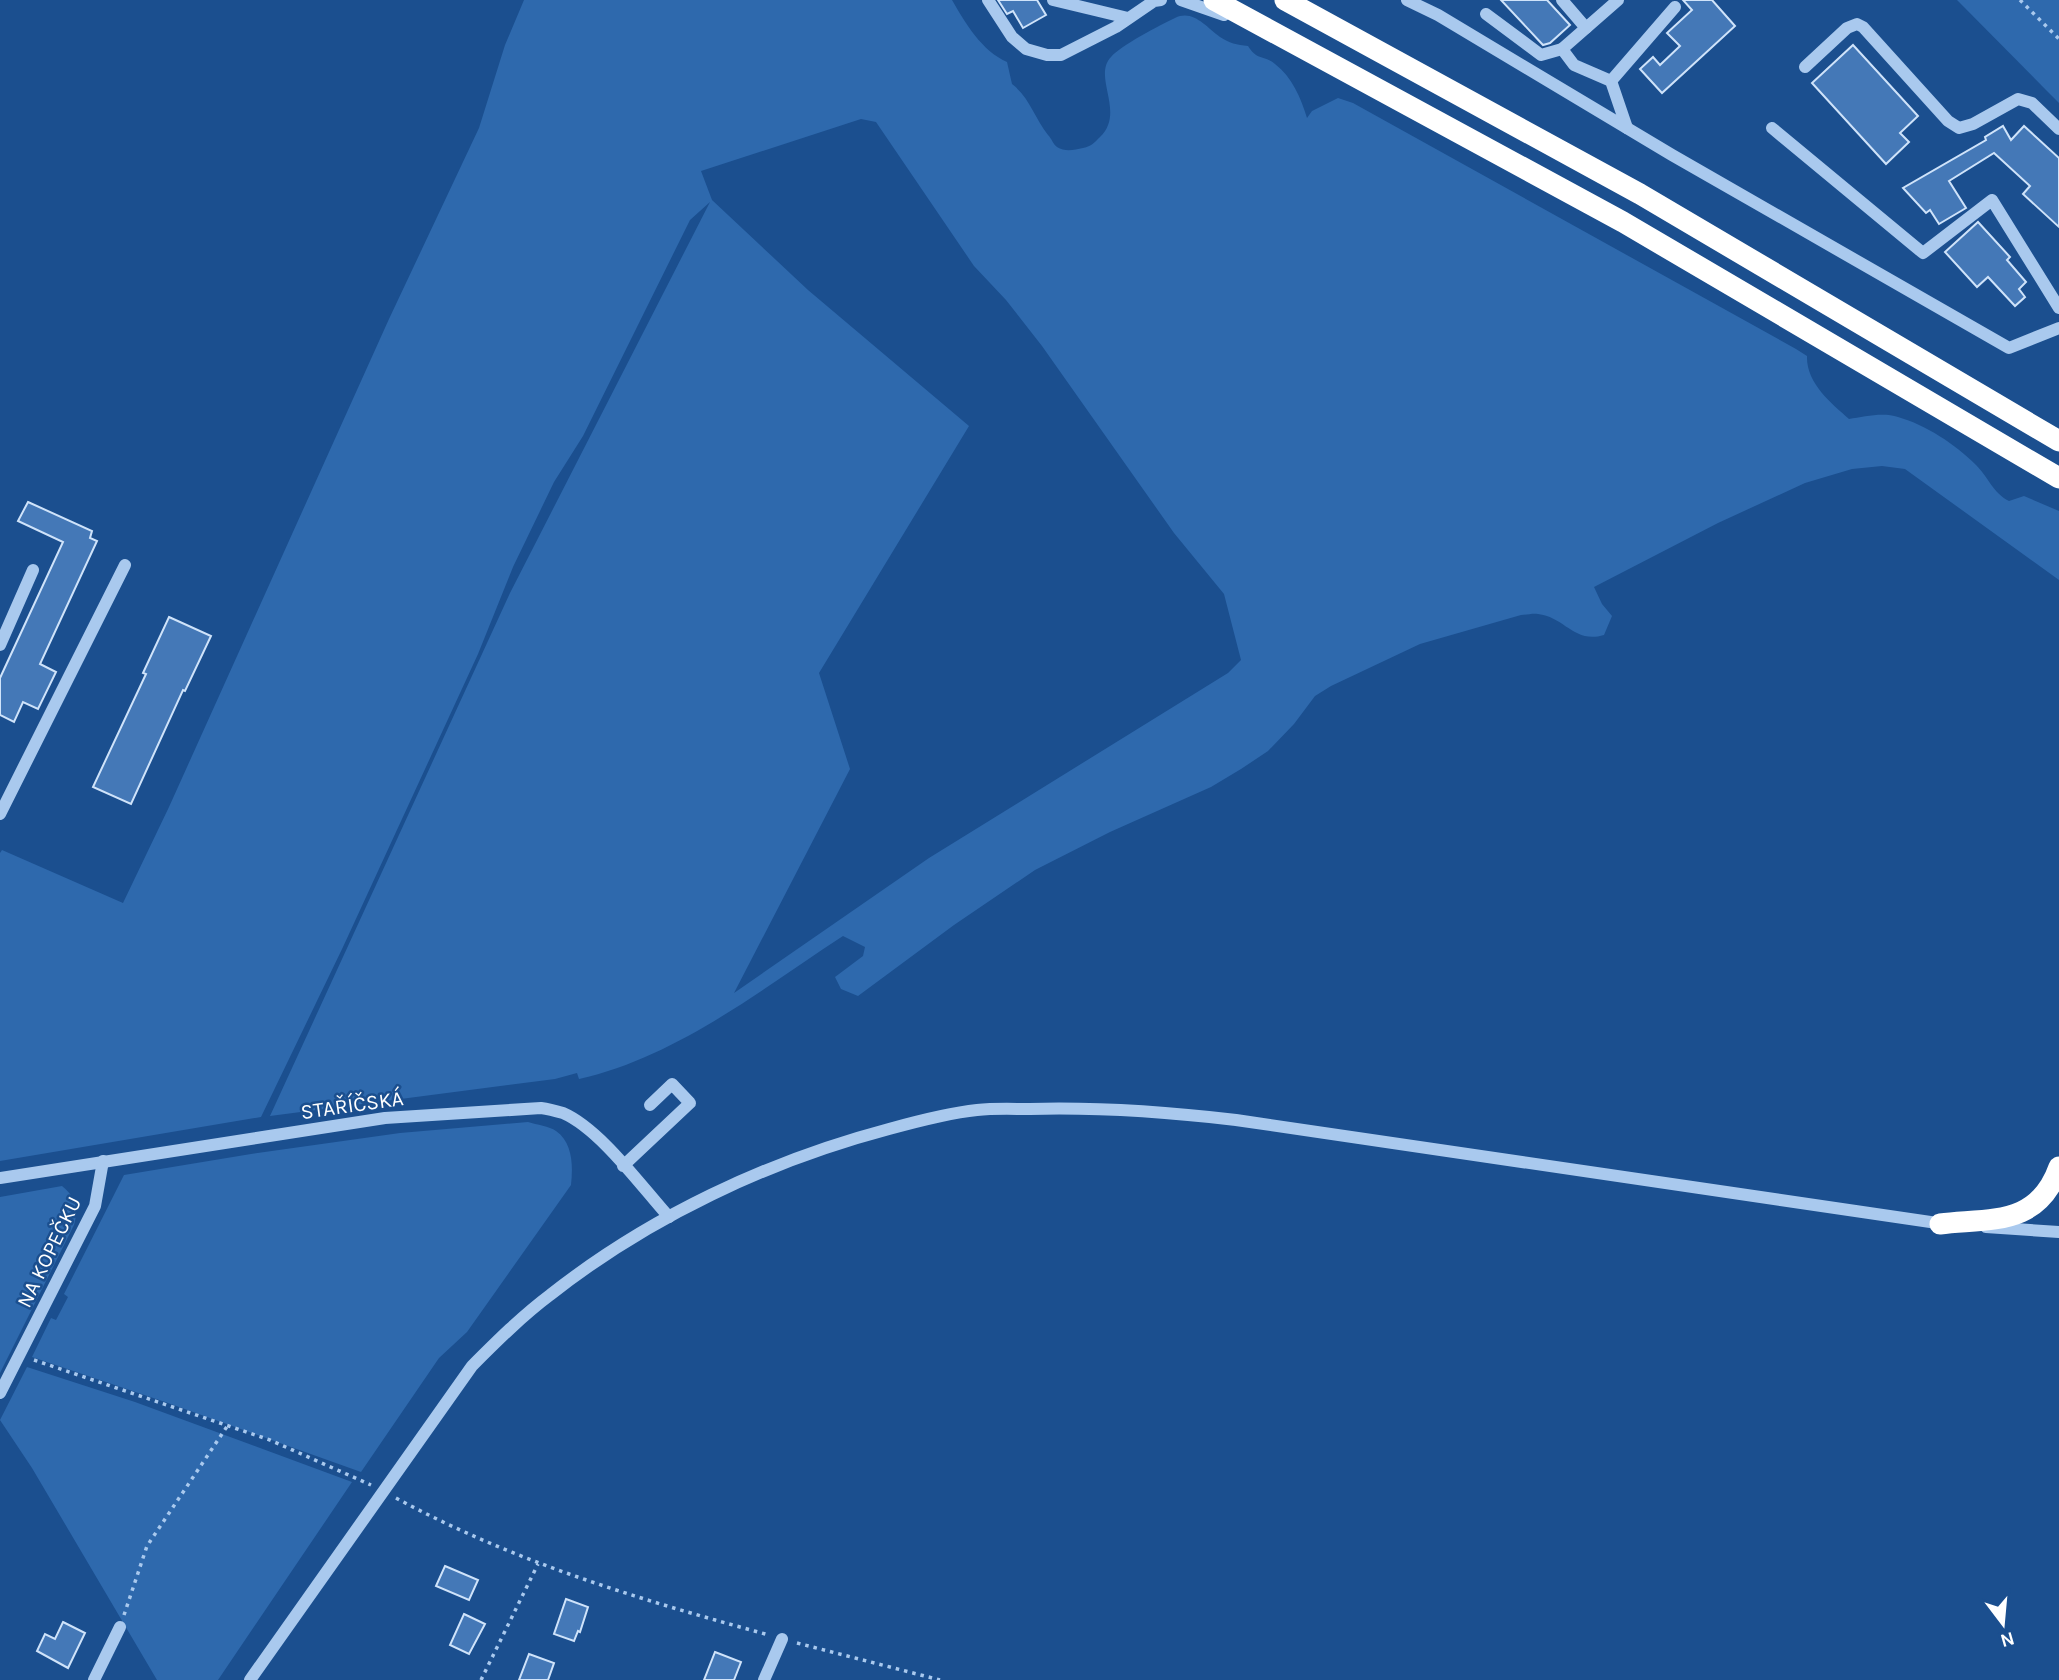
<svg xmlns="http://www.w3.org/2000/svg" width="2059" height="1680" font-family="Karla,sans-serif">
	<style>
		.green { fill: #2e69ad; fill-rule: evenodd }
		.building { fill: #4478b7; stroke: #cfe3fa; stroke-width: 2 }
		.lines { fill: none; stroke-linecap: round; stroke-linejoin: round }
		.path { stroke: #a9c9ee; stroke-width: 3.5; stroke-dasharray: 3.5 5; stroke-linecap: butt }
		.minor { stroke: #a9c9ee; stroke-width: 12 }
		.highway { stroke: #fff; stroke-width: 21 }
		.labels { text-anchor: middle; stroke-width: 5; stroke-linejoin: round; paint-order: stroke }
		.street-label { font-size: 21px; fill: #fff; stroke: #1b4f8f }
	</style>
	<rect width="100%" height="100%" fill="#1b4f8f"/>
	<g class="green">
		<path d="M524 0H952C965 23 982 51 1007 62L1012 84C1030 98 1034 117 1048 135 1052 139 1053 144 1057 147 1065 152 1074 150 1083 148 1092 146 1094 143 1100 137 1126 112 1092 77 1111 57 1120 46 1160 25 1175 18 1193 9 1206 27 1220 37 1229 43 1237 45 1248 46 1257 61 1265 55 1275 64 1292 77 1301 98 1307 118L1312 111 1338 98 1353 103 1796 349 1807 356C1806 383 1831 403 1849 419 1864 417 1882 412 1898 417 1926 425 1955 444 1976 465 1989 478 1993 493 2009 501L2024 496 2059 511V580L1905 469 1882 466 1852 469 1805 483 1718 523 1594 587 1602 604 1612 616 1604 635C1574 644 1565 617 1538 614 1533 613 1526 615 1521 615L1420 644 1331 686 1315 696 1294 724 1268 751 1241 769 1211 787 1110 832 1035 870 954 925 858 996 841 989 835 977 863 956 865 947 843 936C760 990 677 1057 579 1079L577 1073 555 1079 270 1116 510 593 710 202 690 220 583 436 554 482 513 567 478 654 343 947 261 1117 0 1161V853L2 850 123 903 169 807 389 319 479 128 505 45ZM861 119 876 122 974 266 1006 300 1042 346 1174 533 1224 594 1241 660 1228 673 929 858 734 993 850 769 819 673 969 426 808 290 712 200 701 171Z"/>
		<path d="M1957 0H2059V103L2046 90Z"/>
		<path d="M528 1122C537 1125 549 1126 556 1131 573 1143 573 1166 571 1185L467 1332 439 1358 361 1472 168 1403 32 1357 51 1318 56 1320 68 1297 64 1294 124 1175 251 1154 400 1133Z"/>
		<path d="M62 1186C76 1198 79 1207 74 1225L0 1373V1197Z"/>
		<path d="M27 1367 135 1402 352 1482 218 1680H157L32 1468 0 1420Z"/>
	</g>
	<g class="building">
		<path d="M998 0H1037L1046 15 1023 28 1013 11 1007 14Z"/>
		<path d="M1501 0H1547L1570 25 1550 43 1543 45Z"/>
		<path d="M1683 0H1712L1735 26 1662 93 1640 69 1653 57 1660 65 1680 46 1667 33 1692 10Z"/>
		<path d="M1853 45 1918 116 1900 133 1909 142 1886 164 1812 83Z"/>
		<path d="M2003 126 2011 140 2024 126 2059 158V227L2023 194 2030 186 1994 153 1949 181 1966 208 1939 224 1930 210 1926 213 1903 188 1986 140 1985 137Z"/>
		<path d="M1978 222 2010 257 2007 260 2026 282 2019 289 2025 297 2015 306 1988 277 1977 287 1945 252Z"/>
		<path d="M28 502 92 531 90 538 97 541 40 664 56 672 38 709 23 702 14 722 0 715V678L63 542 18 521Z"/>
		<path d="M169 617 211 636 185 691 183 690 131 804 93 787 146 674 143 673Z"/>
		<path d="M445 1566 478 1580 469 1600 436 1586Z"/>
		<path d="M566 1599 588 1607 580 1632 578 1631 574 1641 554 1634Z"/>
		<path d="M464 1614 485 1624 469 1654 450 1645Z"/>
		<path d="M63 1622 85 1633 68 1668 37 1651 45 1634 55 1639Z"/>
		<path d="M715 1652 741 1662 734 1680H704Z"/>
		<path d="M529 1654 554 1663 548 1680H519Z"/>
	</g>
	<g class="lines">
		<g class="path">
			<path d="M2020 0 2059 39"/>
			<path d="M34 1360 270 1440 371 1485"/>
			<path d="M396 1498C514 1562 641 1600 769 1635"/>
			<path d="M124 1615 147 1546 228 1425"/>
			<path d="M797 1643 940 1680"/>
			<path d="M481 1680 538 1564"/>
		</g>
		<g class="minor">
			<path d="M988 0 1012 37 1026 49 1047 55H1061L1116 27 1154 1 1161 0"/>
			<path d="M1053 0 1128 18"/>
			<path d="M1181 0 1224 15"/>
			<path d="M1407 0 1438 15 1672 155 2009 348 2059 328"/>
			<path d="M1562 0 1586 28"/>
			<path d="M1618 0 1562 49 1574 65 1611 81 1627 128"/>
			<path d="M1486 14 1541 55 1562 49"/>
			<path d="M1805 67 1847 28 1857 24 1863 27 1948 121 1959 128 1973 124 2018 99 2032 103 2059 129"/>
			<path d="M1611 81 1675 7"/>
			<path d="M1772 128 1923 253 1992 200 2059 308"/>
			<path d="M0 645 33 570"/>
			<path d="M0 814 125 565"/>
			<path d="M623 1166 690 1103 672 1084 650 1105"/>
			<path d="M0 1178 385 1118 541 1108C548 1109 556 1111 563 1113 600 1129 641 1186 669 1217"/>
			<path d="M1986 1227 2059 1232"/>
			<path d="M0 1393 95 1206 103 1161"/>
			<path d="M94 1680 120 1627"/>
			<path d="M250 1680 472 1366C497 1341 522 1316 550 1295 649 1217 768 1161 889 1129 918 1121 948 1113 977 1110 995 1108 1013 1109 1030 1109 1099 1107 1167 1112 1236 1120L1944 1224"/>
			<path d="M764 1680 782 1639"/>
		</g>
		<g class="highway">
			<path d="M1214 0 1623 222 2059 478"/>
			<path d="M1285 0 1640 194 2059 441"/>
			<path d="M1940 1224C1993 1218 2038 1226 2059 1167"/>
		</g>
	</g>
	<g class="labels">
		<g class="street-label">
			<text transform="translate(352 1105) rotate(-8)" y="7">STAŘÍČSKÁ</text>
			<text transform="translate(49 1252) rotate(-64)" y="7">NA KOPEČKU</text>
		</g>
	</g>
	<g transform="translate(2003 1624) rotate(164)" stroke="#1b4f8f" stroke-width="5" paint-order="stroke">
	<path d="M0-5L12 26L0 18L-12 26Z" fill="#ffffff"/>
	<text y="-10" font-size="19" font-weight="bold" text-anchor="middle" fill="#ffffff">N</text>
	</g>
</svg>
